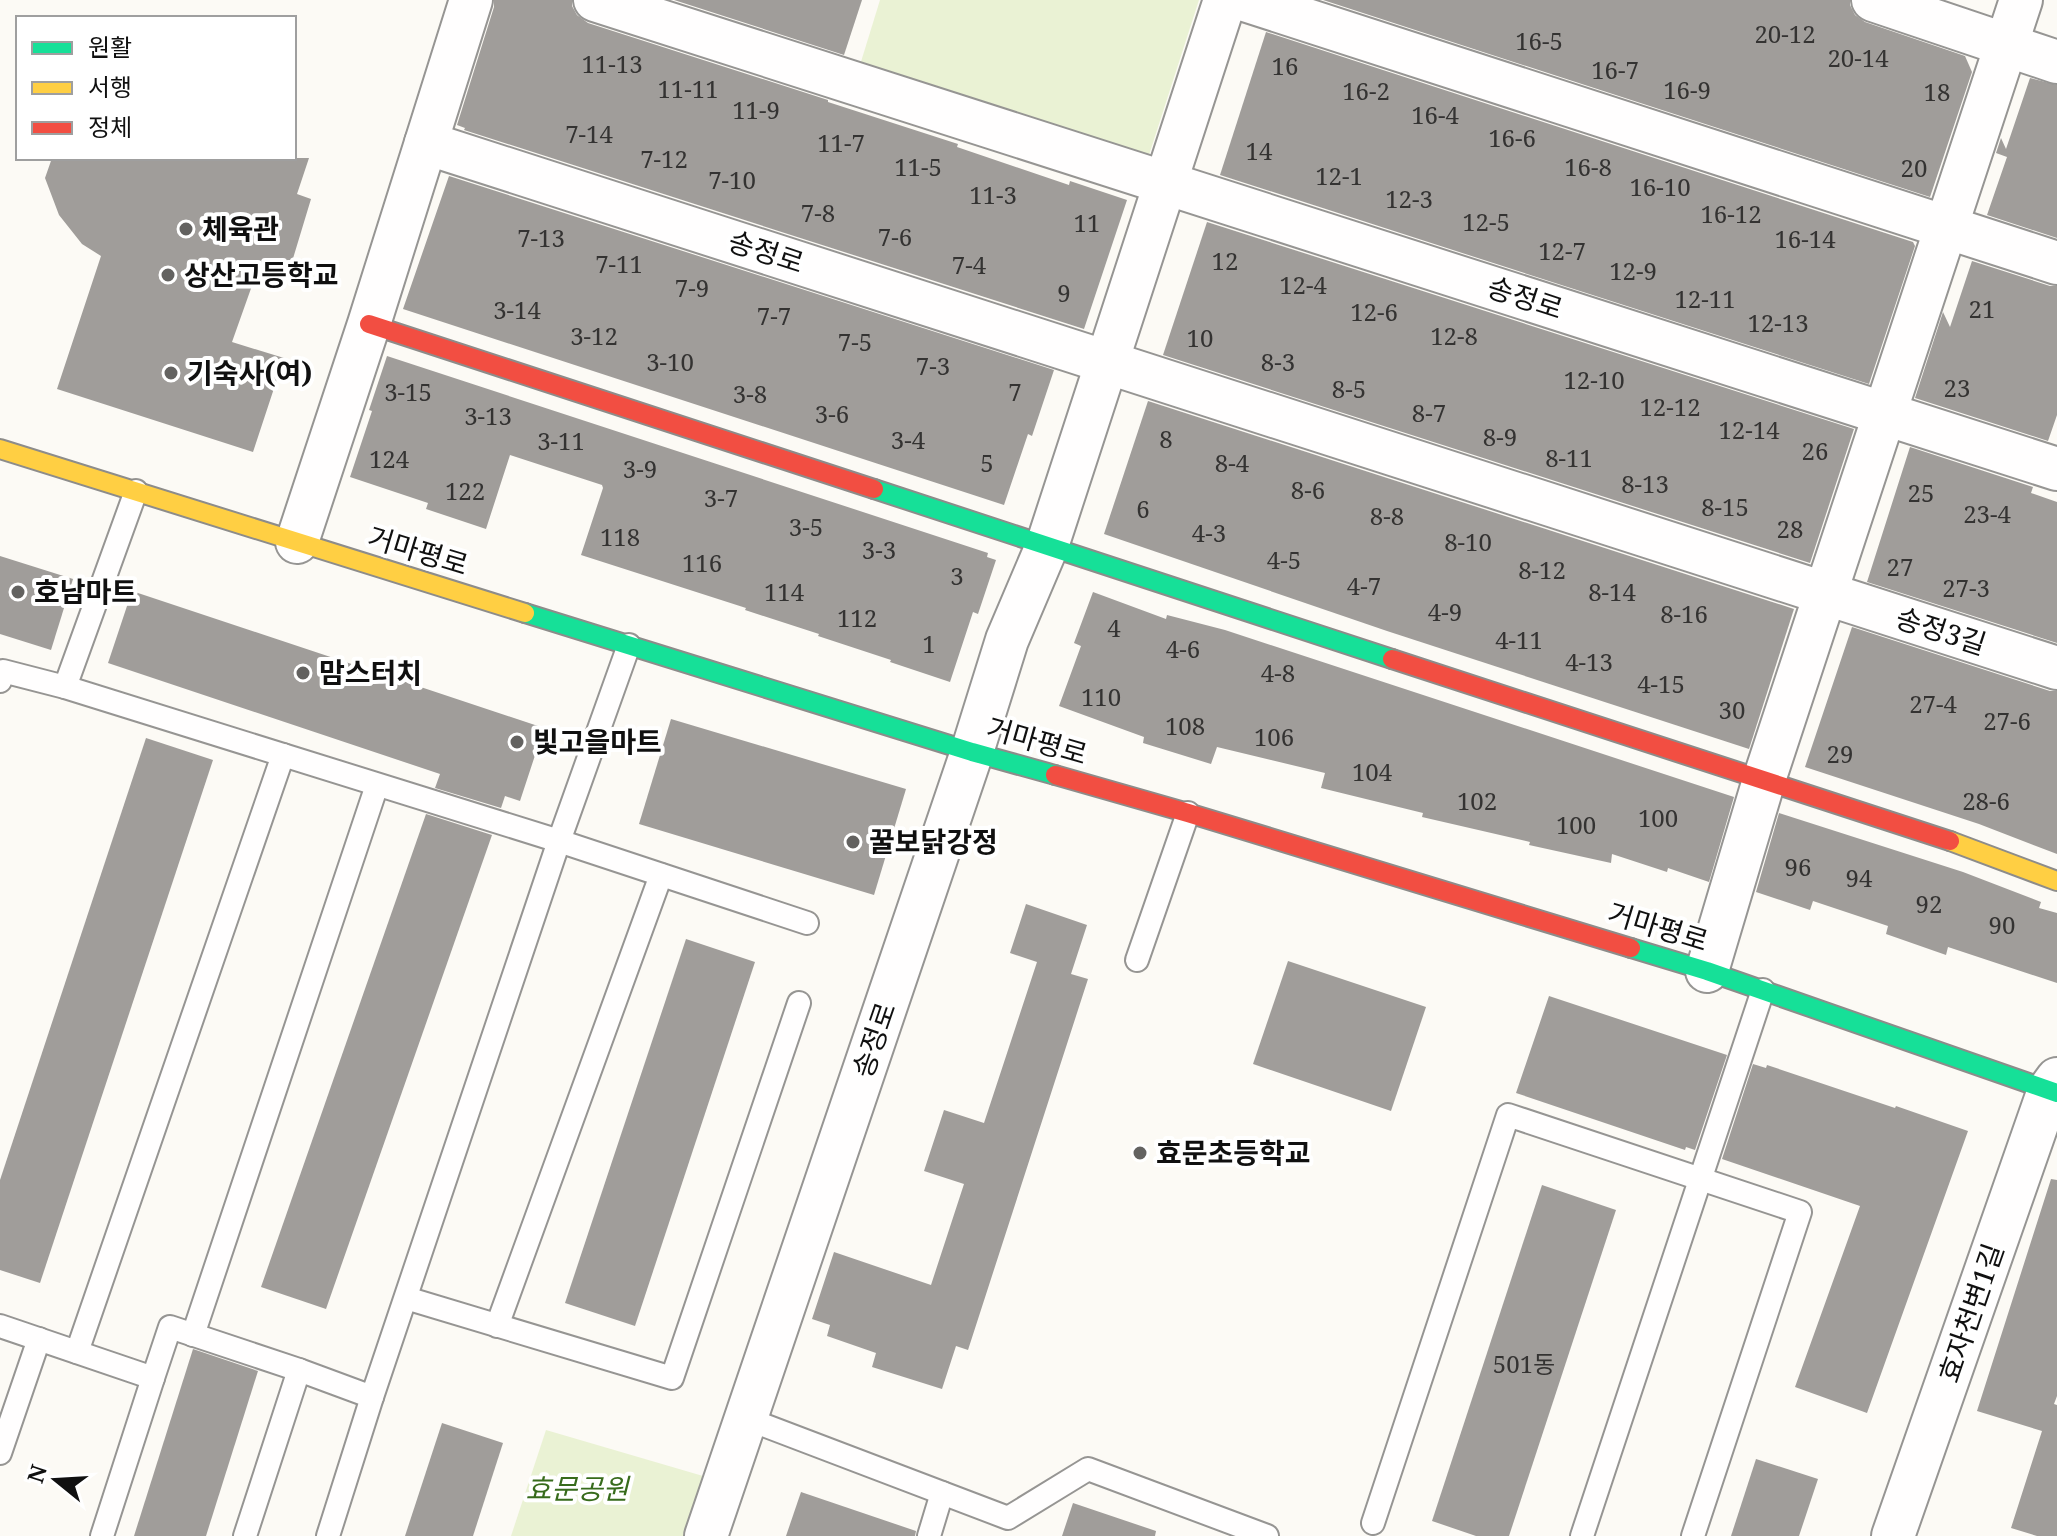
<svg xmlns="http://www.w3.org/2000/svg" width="2057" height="1536" font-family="'Noto Serif','Noto Sans KR',serif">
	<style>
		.green { fill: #eaf2d4 }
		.building { fill: #a09d9a }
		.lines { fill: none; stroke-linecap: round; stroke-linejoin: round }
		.lane-casing { stroke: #969593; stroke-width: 26 }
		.street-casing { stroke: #969593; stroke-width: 46 }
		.fast-casing { stroke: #8d8c8a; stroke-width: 22 }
		.slow-casing { stroke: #8d8c8a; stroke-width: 22 }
		.jam-casing { stroke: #8d8c8a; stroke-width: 22 }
		.lane { stroke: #fffefe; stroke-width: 22 }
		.street { stroke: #fffefe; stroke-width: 42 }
		.fast { stroke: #16e098; stroke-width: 18 }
		.slow { stroke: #ffcf43; stroke-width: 18 }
		.jam { stroke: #f24e42; stroke-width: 18 }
		.poi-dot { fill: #636260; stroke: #fff; stroke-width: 3 }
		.labels { text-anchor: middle; stroke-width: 8; stroke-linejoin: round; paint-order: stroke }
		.number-label { font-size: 24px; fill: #343332 }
		.poi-label { font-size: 28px; font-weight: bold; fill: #101010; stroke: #fff; text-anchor: start }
		.street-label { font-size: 28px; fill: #101010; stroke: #fff }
		.park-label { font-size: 28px; font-style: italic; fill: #376b1c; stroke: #fff }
	</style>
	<rect width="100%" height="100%" fill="#fcfaf5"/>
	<g class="green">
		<path d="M880 0H1199L1148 158 860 65Z"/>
		<path d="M546 1430 703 1476 683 1536H511Z"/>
	</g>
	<g class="building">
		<path d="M494 0H572V6L577 15 588 23 828 100V102L958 144 957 147 1069 185 1070 181 1127 200 1084 329 464 130 465 128 457 125 494 7Z"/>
		<path d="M674 0H862L844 55Z"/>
		<path d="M1323 0H1850V5L1855 15 1865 22 1965 56 1972 72 1930 197Z"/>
		<path d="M1266 32 1913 242 1915 246 1869 384 1220 175Z"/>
		<path d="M2030 78 2057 85V238L1987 215 2007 157 1996 153 2001 138 2006 149Z"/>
		<path d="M52 158H309L297 194 311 199 288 275 269 270 265 284 254 280 232 342 284 358 253 452 57 389 101 256 82 244 59 215 45 178Z"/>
		<path d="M449 176 1054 370 1032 436 1028 434 1004 505 403 309Z"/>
		<path d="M1207 222 1854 429 1810 563 1163 355Z"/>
		<path d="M1972 261 2050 286H2057V415L2048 441 1915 398 1943 312 1950 327Z"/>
		<path d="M387 356 988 553 987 557 996 560 978 614 973 612 950 682 890 662 891 660 818 636 819 634 745 610 746 608 581 555 603 488 602 485 510 455 486 529 426 509 428 503 350 477 372 411 369 410Z"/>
		<path d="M1148 401 1794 609 1749 749 1387 631 1104 534Z"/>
		<path d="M1910 447 2033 487 2031 493 2057 502V643L1867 582Z"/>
		<path d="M0 556 73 579 51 650 0 634Z"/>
		<path d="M132 591 544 728 520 801 505 796 501 808 435 788 440 774 108 663Z"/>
		<path d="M1093 592 1166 619 1167 615 1225 630 1734 797 1709 882 1668 868 1667 872 1612 854 1611 863 1529 845 1530 842 1422 817 1423 813 1321 788 1325 773 1217 747 1211 764 1143 743 1144 737 1059 706 1081 646 1074 643Z"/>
		<path d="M1852 627 2050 691H2057V854L1979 824 1805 767Z"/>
		<path d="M671 719 906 789 874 895 639 824Z"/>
		<path d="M146 738 213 760 40 1283 0 1270V1180Z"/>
		<path d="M1779 813 1963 872 2041 902 2039 908 2057 913V983L1948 947 1946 955 1886 934 1888 926 1813 901 1810 910 1756 892Z"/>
		<path d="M426 814 492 835 326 1309 261 1287Z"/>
		<path d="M1026 904 1087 925 1071 974 1088 979 968 1350 956 1346 942 1389 872 1367 876 1353 827 1336 830 1325 812 1319 834 1252 931 1285 964 1184 924 1171 944 1110 984 1123 1037 962 1010 953Z"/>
		<path d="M686 939 755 962 635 1326 565 1303Z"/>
		<path d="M1288 961 1426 1007 1391 1111 1253 1064Z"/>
		<path d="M1549 996 1727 1055 1695 1150 1686 1147 1685 1150 1516 1093Z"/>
		<path d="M1753 1064 1766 1068 1767 1065 1895 1108 1896 1106 1968 1131 1867 1413 1795 1387 1860 1206 1722 1159Z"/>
		<path d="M2051 1179 2057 1180V1396L2054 1404 2057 1405V1536H2037L2011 1528 2042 1431 1977 1411Z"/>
		<path d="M1542 1185 1616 1210 1509 1536H1476L1432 1521Z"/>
		<path d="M193 1349 258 1371 206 1536H134Z"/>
		<path d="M442 1423 503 1443 473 1536H405Z"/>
		<path d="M1756 1459 1818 1479 1799 1536H1731Z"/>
		<path d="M801 1492 916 1531 915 1536H786Z"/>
		<path d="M1073 1503 1156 1531 1155 1536H1062Z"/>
	</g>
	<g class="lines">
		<g class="lane-casing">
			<g id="lane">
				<path d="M136 491 65 687 559 841 807 923"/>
				<path d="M0 681 3 671 65 687"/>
				<path d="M1137 960 1188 813"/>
				<path d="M406 1298 672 1378 799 1003"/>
				<path d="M0 1326 153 1378 170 1327 299 1370 372 1397 559 841 629 645"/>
				<path d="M497 1326 661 875"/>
				<path d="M193 1335 377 785"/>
				<path d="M77 1352 283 755"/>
				<path d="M745 1418 1008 1518 1088 1469 1267 1536"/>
				<path d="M0 1453 39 1339"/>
				<path d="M1373 1523 1508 1115 1800 1212 1693 1536"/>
				<path d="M102 1536 153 1378"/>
				<path d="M245 1536 299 1370"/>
				<path d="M328 1536 372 1397"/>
				<path d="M929 1536 942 1493"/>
				<path d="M1582 1536 1763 990"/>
			</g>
		</g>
		<g class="street-casing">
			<g id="street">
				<path d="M595 0 2057 469"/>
				<path d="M1245 0 2057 263"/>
				<path d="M1873 0 2057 62"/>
				<path d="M426 143 2057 668"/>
				<path d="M297 542 369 324 471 0"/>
				<path d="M1707 971 1764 780 2021 0"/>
				<path d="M706 1536 972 752 1007 640 1047 546 1225 0"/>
				<path d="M1893 1536 2049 1090 2057 1079"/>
			</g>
		</g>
		<g class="fast-casing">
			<g id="fast">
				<path d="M874 489 1392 659"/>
				<path d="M525 613 972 752 1055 775"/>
				<path d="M1631 948 1707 971 2057 1093"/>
			</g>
		</g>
		<g class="slow-casing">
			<g id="slow">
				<path d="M0 449 525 613"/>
				<path d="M1950 841 2057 881"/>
			</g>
		</g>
		<g class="jam-casing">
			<g id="jam">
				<path d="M369 324 874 489"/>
				<path d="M1392 659 1950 841"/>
				<path d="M1055 775 1188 813 1631 948"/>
			</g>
		</g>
		<use href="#lane" class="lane"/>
		<use href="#street" class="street"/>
		<use href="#fast" class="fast"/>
		<use href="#slow" class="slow"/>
		<use href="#jam" class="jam"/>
	</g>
	<g class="poi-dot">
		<circle cx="186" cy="229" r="8"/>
		<circle cx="168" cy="275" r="8"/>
		<circle cx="171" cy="373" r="8"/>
		<circle cx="18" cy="592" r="8"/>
		<circle cx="303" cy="673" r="8"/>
		<circle cx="517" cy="742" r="8"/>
		<circle cx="853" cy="842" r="8"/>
		<circle cx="1140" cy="1153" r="8"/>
	</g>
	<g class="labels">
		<g class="number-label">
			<text x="1785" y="43">20-12</text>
			<text x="1539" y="50">16-5</text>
			<text x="1858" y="67">20-14</text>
			<text x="612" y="73">11-13</text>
			<text x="1285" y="75">16</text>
			<text x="1615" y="79">16-7</text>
			<text x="688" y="98">11-11</text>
			<text x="1687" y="99">16-9</text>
			<text x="1366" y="100">16-2</text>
			<text x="1937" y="101">18</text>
			<text x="756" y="119">11-9</text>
			<text x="1435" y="124">16-4</text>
			<text x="589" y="143">7-14</text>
			<text x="1512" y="147">16-6</text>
			<text x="841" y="152">11-7</text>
			<text x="1259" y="160">14</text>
			<text x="664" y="168">7-12</text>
			<text x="918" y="176">11-5</text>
			<text x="1588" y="176">16-8</text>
			<text x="1914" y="177">20</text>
			<text x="1339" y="185">12-1</text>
			<text x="732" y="189">7-10</text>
			<text x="1660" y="196">16-10</text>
			<text x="993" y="204">11-3</text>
			<text x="1409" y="208">12-3</text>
			<text x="818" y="222">7-8</text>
			<text x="1731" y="223">16-12</text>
			<text x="1486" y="231">12-5</text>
			<text x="1087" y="232">11</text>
			<text x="895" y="246">7-6</text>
			<text x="541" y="247">7-13</text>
			<text x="1805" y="248">16-14</text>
			<text x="1562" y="260">12-7</text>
			<text x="1225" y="270">12</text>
			<text x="619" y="273">7-11</text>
			<text x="969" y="274">7-4</text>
			<text x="1633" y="280">12-9</text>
			<text x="1303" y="294">12-4</text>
			<text x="692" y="297">7-9</text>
			<text x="1064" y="302">9</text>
			<text x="1705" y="308">12-11</text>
			<text x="1982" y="318">21</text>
			<text x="517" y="319">3-14</text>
			<text x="1374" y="321">12-6</text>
			<text x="774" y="325">7-7</text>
			<text x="1778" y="332">12-13</text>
			<text x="594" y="345">3-12</text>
			<text x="1454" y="345">12-8</text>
			<text x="1200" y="347">10</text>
			<text x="855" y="351">7-5</text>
			<text x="670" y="371">3-10</text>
			<text x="1278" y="371">8-3</text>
			<text x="933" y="375">7-3</text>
			<text x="1594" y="389">12-10</text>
			<text x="1957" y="397">23</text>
			<text x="1349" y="398">8-5</text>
			<text x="408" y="401">3-15</text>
			<text x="1015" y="401">7</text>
			<text x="750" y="403">3-8</text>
			<text x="1670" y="416">12-12</text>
			<text x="1429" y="422">8-7</text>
			<text x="832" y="423">3-6</text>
			<text x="488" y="425">3-13</text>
			<text x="1749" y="439">12-14</text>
			<text x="1500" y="446">8-9</text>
			<text x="1166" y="448">8</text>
			<text x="908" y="449">3-4</text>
			<text x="561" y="450">3-11</text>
			<text x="1815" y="460">26</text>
			<text x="1569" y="467">8-11</text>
			<text x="389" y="468">124</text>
			<text x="987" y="472">5</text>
			<text x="1232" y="472">8-4</text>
			<text x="640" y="478">3-9</text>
			<text x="1645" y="493">8-13</text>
			<text x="1308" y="499">8-6</text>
			<text x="465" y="500">122</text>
			<text x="1921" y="502">25</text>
			<text x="721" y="507">3-7</text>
			<text x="1725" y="516">8-15</text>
			<text x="1143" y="518">6</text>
			<text x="1987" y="523">23-4</text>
			<text x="1387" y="525">8-8</text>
			<text x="806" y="536">3-5</text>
			<text x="1790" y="538">28</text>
			<text x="1209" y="542">4-3</text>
			<text x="620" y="546">118</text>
			<text x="1468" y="551">8-10</text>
			<text x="879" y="559">3-3</text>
			<text x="1284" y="569">4-5</text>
			<text x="702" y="572">116</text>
			<text x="1900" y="576">27</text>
			<text x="1542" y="579">8-12</text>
			<text x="957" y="585">3</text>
			<text x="1364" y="595">4-7</text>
			<text x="1966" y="597">27-3</text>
			<text x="784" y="601">114</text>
			<text x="1612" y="601">8-14</text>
			<text x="1445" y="621">4-9</text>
			<text x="1684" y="623">8-16</text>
			<text x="857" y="627">112</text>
			<text x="1114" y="637">4</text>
			<text x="1519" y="649">4-11</text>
			<text x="929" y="653">1</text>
			<text x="1183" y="658">4-6</text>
			<text x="1589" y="671">4-13</text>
			<text x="1278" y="682">4-8</text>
			<text x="1661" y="693">4-15</text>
			<text x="1101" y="706">110</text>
			<text x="1933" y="713">27-4</text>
			<text x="1732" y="719">30</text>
			<text x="2007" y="730">27-6</text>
			<text x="1185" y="735">108</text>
			<text x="1274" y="746">106</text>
			<text x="1840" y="763">29</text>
			<text x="1372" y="781">104</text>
			<text x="1477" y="810">102</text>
			<text x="1986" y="810">28-6</text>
			<text x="1658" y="827">100</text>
			<text x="1576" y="834">100</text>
			<text x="1798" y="876">96</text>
			<text x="1859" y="887">94</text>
			<text x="1929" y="913">92</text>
			<text x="2002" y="934">90</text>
			<text x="1524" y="1373">501동</text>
		</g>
		<g class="poi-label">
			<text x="202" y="239">체육관</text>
			<text x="184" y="285">상산고등학교</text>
			<text x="187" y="383">기숙사(여)</text>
			<text x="34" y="602">호남마트</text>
			<text x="319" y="683">맘스터치</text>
			<text x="533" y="752">빛고을마트</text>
			<text x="869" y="852">꿀보닭강정</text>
			<text x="1156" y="1163">효문초등학교</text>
		</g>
		<g class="street-label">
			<text transform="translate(766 252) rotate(18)" y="10">송정로</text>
			<text transform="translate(1525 298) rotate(18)" y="10">송정로</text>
			<text transform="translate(418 551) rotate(17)" y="10">거마평로</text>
			<text transform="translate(1941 631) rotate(18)" y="10">송정3길</text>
			<text transform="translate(1037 741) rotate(16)" y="10">거마평로</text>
			<text transform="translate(1658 927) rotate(17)" y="10">거마평로</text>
			<text transform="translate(874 1040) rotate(-71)" y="10">송정로</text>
			<text transform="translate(1971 1313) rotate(-71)" y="10">효자천변1길</text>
		</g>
		<g class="park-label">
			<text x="577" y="1499">효문공원</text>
		</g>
	</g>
	<rect x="16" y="16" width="280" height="144" fill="#ffffff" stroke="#9f9f9f" stroke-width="2"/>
	<rect x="32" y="42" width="40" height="12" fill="#16e098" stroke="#9f9f9f" stroke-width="2"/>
	<text x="88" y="56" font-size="24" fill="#101010">원활</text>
	<rect x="32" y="82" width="40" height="12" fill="#ffcf43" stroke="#9f9f9f" stroke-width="2"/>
	<text x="88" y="96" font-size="24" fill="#101010">서행</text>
	<rect x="32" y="122" width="40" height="12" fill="#f24e42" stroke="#9f9f9f" stroke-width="2"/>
	<text x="88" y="136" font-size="24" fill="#101010">정체</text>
	<g transform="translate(56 1480) rotate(288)" stroke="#ffffff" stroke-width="6" paint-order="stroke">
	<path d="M0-6L14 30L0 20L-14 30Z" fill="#101010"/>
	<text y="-12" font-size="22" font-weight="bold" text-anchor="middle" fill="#101010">N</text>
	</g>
</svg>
